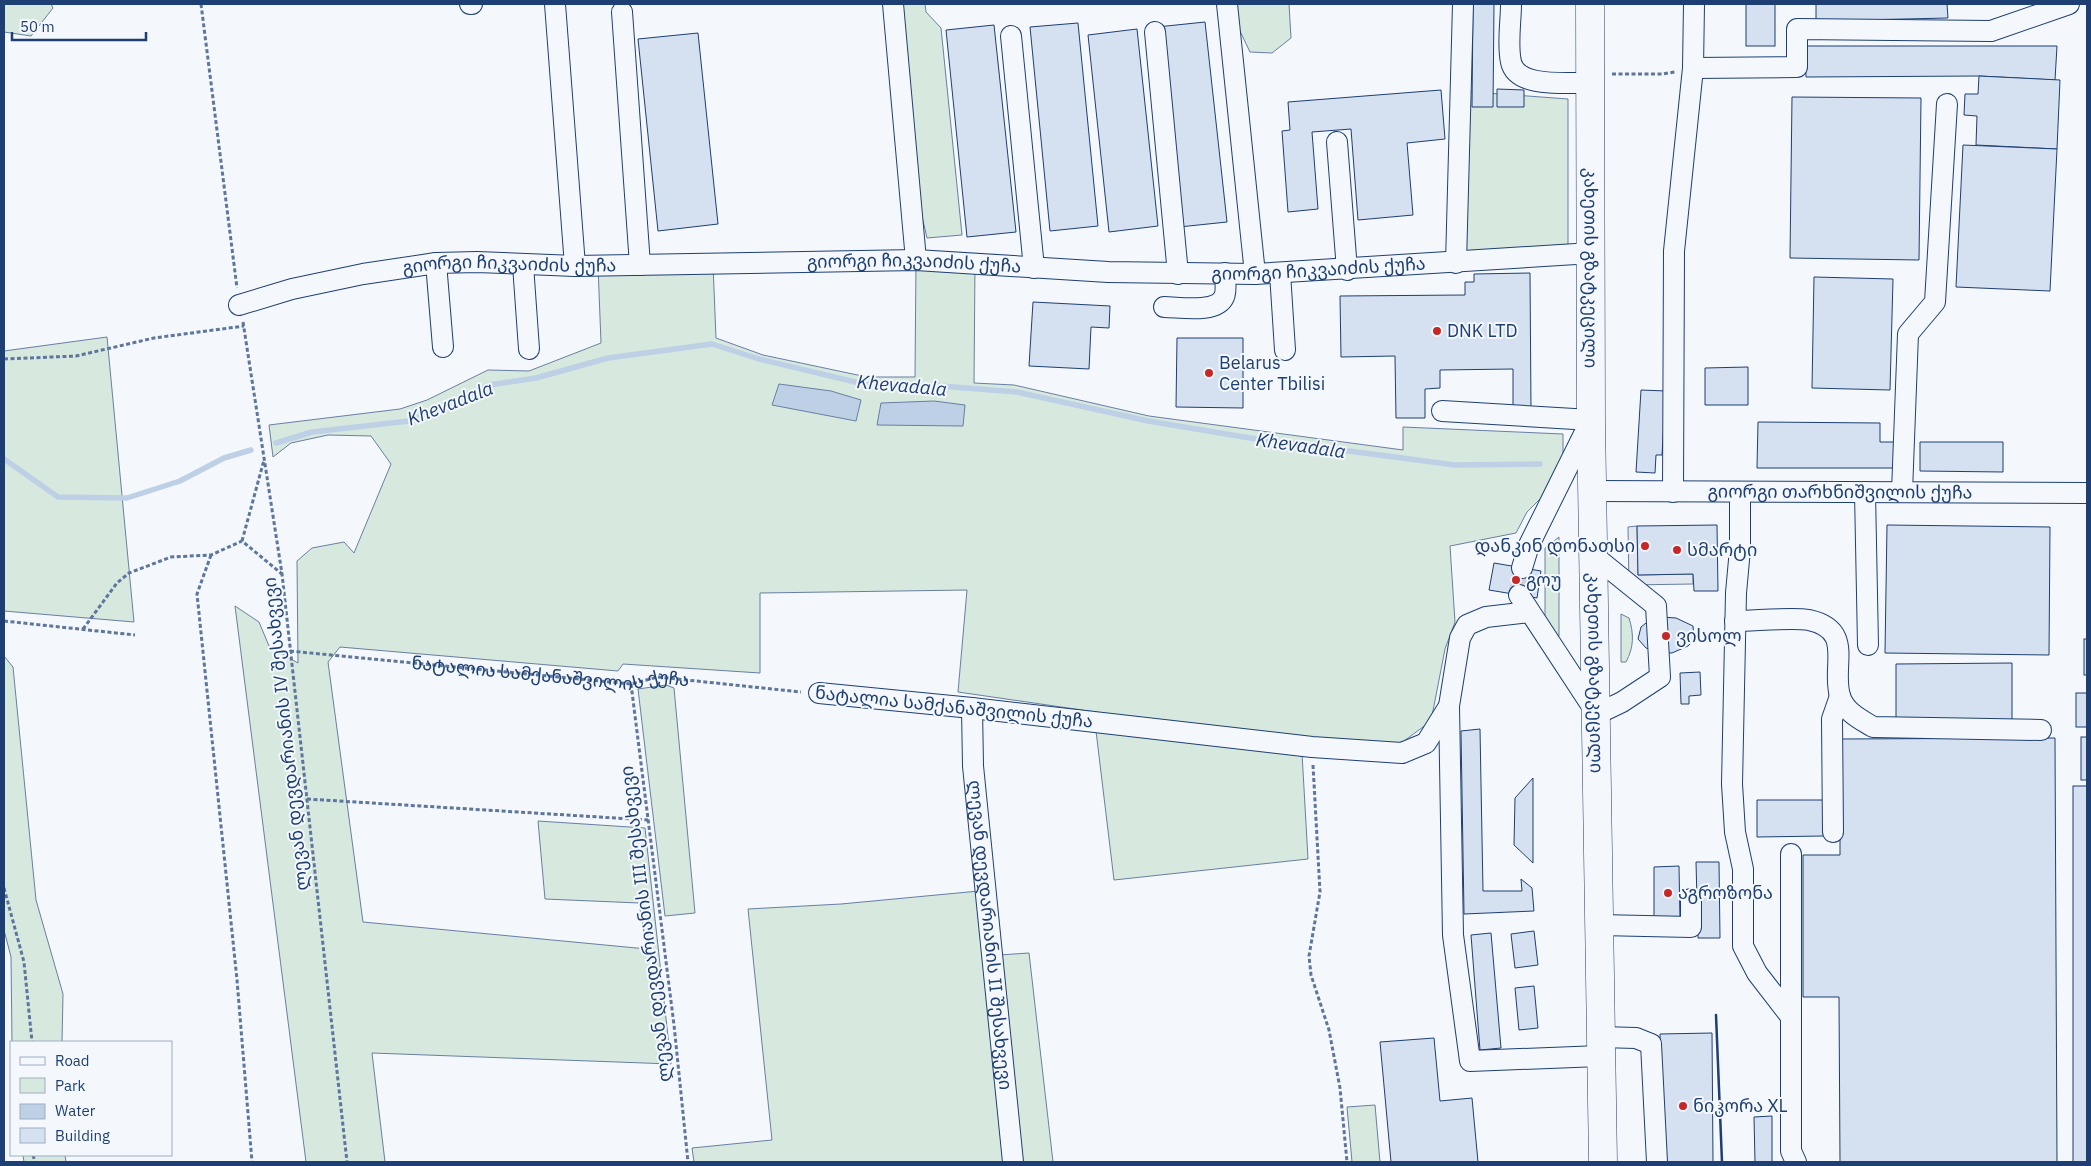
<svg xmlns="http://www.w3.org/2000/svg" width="2091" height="1166" font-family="'IBM Plex Sans','Noto Sans Georgian',sans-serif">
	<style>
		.green { fill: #d7e8df; stroke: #687fa3 }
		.parking { fill: #e3e8f0; stroke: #687fa3 }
		.water { fill: #bed0e5; stroke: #687fa3 }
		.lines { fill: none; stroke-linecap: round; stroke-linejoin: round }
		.stream { stroke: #bed0e5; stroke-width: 5.5 }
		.building { fill: #d5e0f0; stroke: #1d3f73 }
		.minor-tunnel { stroke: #c9d2e0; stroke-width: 20; stroke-dasharray: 20 10; stroke-linecap: butt }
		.minor-casing { stroke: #1d3f73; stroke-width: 22 }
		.highway-casing { stroke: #1d3f73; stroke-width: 29 }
		.path { stroke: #5e769c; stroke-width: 3; stroke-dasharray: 4 2.5; stroke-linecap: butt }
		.minor { stroke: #f4f7fb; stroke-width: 20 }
		.highway { stroke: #f4f7fb; stroke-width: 28 }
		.wall { stroke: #1d3f73; stroke-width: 2.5 }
		.poi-dot { fill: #c62828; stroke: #f4f7fb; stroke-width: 2 }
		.labels { text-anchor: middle; stroke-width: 4; stroke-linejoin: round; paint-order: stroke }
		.street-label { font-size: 18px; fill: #1d3f73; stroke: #f4f7fb }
		.poi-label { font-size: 18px; fill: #1d3f73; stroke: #f4f7fb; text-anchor: start }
		.water-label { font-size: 19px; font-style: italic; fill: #1d3f73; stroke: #f4f7fb }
	</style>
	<rect width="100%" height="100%" fill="#f4f7fb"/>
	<g class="green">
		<path d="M4 4H51L53 8 31 36 4 32Z"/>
		<path d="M893 4H925L926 12 941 28 962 235 927 238 906 147Z"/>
		<path d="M1227 4H1289L1291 38 1272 53 1250 52Z"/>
		<path d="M1460 91 1568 99V255L1456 263Z"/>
		<path d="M916 260 975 264 974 383 1014 385 1149 416 1403 450V427L1563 434V463L1550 480 1541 498 1527 512 1516 533 1450 546 1455 622 1445 649 1431 721 1400 744 1254 735 958 692 967 590 760 593V673L623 664 618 671 340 647 328 662 363 922 647 949 639 903 545 899 538 821 645 828 671 1064 372 1053 385 1162H306L235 606 259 622 269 646 298 663 297 561 312 548 344 542 354 553 391 464 371 436 328 435 291 443 273 457 269 425 400 409 427 400 488 370 529 371 601 343 598 266 713 264 716 338 763 355 867 377H915Z"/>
		<path d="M107 337 134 622 4 611V351Z"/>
		<path d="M1559 537V636L1545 628V548Z"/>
		<path d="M1621 614 1629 618C1634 634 1634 647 1626 662H1621Z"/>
		<path d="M4 656 13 667 36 900 63 994 62 1042H12L11 957 4 930Z"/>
		<path d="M666 685 674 688 695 913 665 916 638 689Z"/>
		<path d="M1096 731 1302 753 1308 859 1114 880Z"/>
		<path d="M979 891 1005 1162H694L692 1148 772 1140 748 909 841 904Z"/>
		<path d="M1029 953 1053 1162H1019L999 955Z"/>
		<path d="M1375 1105 1380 1162H1352L1347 1107Z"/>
		<path d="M23 1155H65L66 1162H24Z"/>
	</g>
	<path class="parking" d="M1637 526 1638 575 1693 574V584L1629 585 1628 527Z"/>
	<g class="water">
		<path d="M779 384 831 391 861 400 856 421 772 405Z"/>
		<path d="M934 401 965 405 963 426 877 425 881 403Z"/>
	</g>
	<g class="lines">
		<g class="stream">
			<path d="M276 443 312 432 409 421 489 385 536 378 608 358 712 344 759 359 868 385 940 386 1017 392 1148 421 1250 438 1455 465 1540 464"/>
			<path d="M4 459 58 497 127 498 180 481 224 458 251 450"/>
		</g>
	</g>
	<g class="building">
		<path d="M1473 4H1494L1493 107H1472Z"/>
		<rect x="1746" y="4" width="29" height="42"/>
		<path d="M1816 4H1947L1948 18 1816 21Z"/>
		<path d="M1205 22 1227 222 1179 227 1157 27Z"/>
		<path d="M1078 23 1098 226 1050 231 1030 27Z"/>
		<path d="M994 25 1016 232 967 237 946 30Z"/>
		<path d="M1137 29 1158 226 1109 232 1088 35Z"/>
		<path d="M698 33 718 224 658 231 638 39Z"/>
		<path d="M1805 46H2057L2055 80 1979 76 1806 77Z"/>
		<path d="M1979 76 2060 80 2057 149 1976 145 1977 116 1964 115 1965 94H1978Z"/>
		<path d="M1497 89 1524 90V107H1497Z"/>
		<path d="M1441 90 1445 139 1407 143 1413 215 1358 220 1351 129 1312 132 1318 209 1288 212 1282 131 1290 130 1288 102Z"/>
		<path d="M1792 97 1921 98 1919 260 1790 258Z"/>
		<path d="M1963 145 2057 149 2050 291 1956 287Z"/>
		<path d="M1530 273 1531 410 1513 409V369L1440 370V388L1425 389V418H1396L1395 356 1341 357 1340 296 1465 295V282H1474V274Z"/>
		<path d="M1814 277 1893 279 1890 390 1812 388Z"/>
		<path d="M1033 302 1110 306 1109 328 1091 327 1089 369 1029 366Z"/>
		<path d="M1177 338H1243V408L1176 407Z"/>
		<path d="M1748 367V405H1705V368Z"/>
		<path d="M1641 390 1666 391 1662 455H1656L1655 473 1636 472Z"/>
		<path d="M1758 422 1880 423V442H1897V468H1757Z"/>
		<path d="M1920 442H2003V472L1920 471Z"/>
		<path d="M1717 525 1718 591H1694L1693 574 1638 575 1637 526Z"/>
		<path d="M1887 525 2050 527 2049 655 1885 653Z"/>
		<path d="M1494 563 1541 571 1537 598 1489 590Z"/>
		<path d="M1662 617 1676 618 1693 626 1694 640 1688 646 1672 653 1656 652 1646 648 1638 639 1641 627 1651 619Z"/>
		<rect x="2084" y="639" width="3" height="36"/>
		<path d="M2012 663V720H1896V664Z"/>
		<path d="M1700 672 1701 695 1689 696V704H1681L1680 673Z"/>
		<rect x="2076" y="693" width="11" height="34"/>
		<path d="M1480 729 1483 891H1522L1521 879 1532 888 1534 911 1464 914 1461 731Z"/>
		<rect x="2081" y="737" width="6" height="43"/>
		<path d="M2055 738 2057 1162H1840L1839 997H1803V855H1840V739Z"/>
		<path d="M1533 778V863L1514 845 1515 798Z"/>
		<rect x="2073" y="786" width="14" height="376"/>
		<path d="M1757 800H1823L1824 836 1757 837Z"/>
		<path d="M1696 862H1719L1720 938H1698Z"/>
		<path d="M1679 866 1680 921H1654V867Z"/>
		<path d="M1534 931 1538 965 1515 968 1511 934Z"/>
		<path d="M1491 933 1501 1048 1480 1050 1471 935Z"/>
		<path d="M1534 986 1538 1028 1519 1030 1515 988Z"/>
		<path d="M1712 1033 1713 1162H1662L1660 1034Z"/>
		<path d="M1434 1038 1440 1101 1472 1098 1478 1162H1391L1380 1042Z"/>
		<path d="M1772 1116V1162H1755L1754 1117Z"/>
	</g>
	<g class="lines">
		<path class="minor-tunnel" d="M1519 595 1522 568"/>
		<g class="minor-casing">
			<g id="minor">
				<path d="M470 4H472"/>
				<path d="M555 4 575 266"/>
				<path d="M893 4 916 260"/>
				<path d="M1227 4 1255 274"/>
				<path d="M1511 4C1511 22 1507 44 1511 62 1517 89 1569 82 1591 83"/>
				<path d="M622 12 640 265"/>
				<path d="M1155 32 1178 274"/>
				<path d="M1011 36 1034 268"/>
				<path d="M1693 68 1797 67V29L1991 31 2069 4"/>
				<path d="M1337 142 1347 270"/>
				<path d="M436 263 443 347"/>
				<path d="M1456 263 1463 4"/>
				<path d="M523 265 529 349"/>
				<path d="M1280 273 1285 350"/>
				<path id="s2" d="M239 305 292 289 363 274 436 263 477 262 575 266 916 260 1108 272 1255 274 1592 253"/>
				<path d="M1164 307C1180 307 1216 314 1224 297 1227 291 1225 280 1225 273"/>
				<path d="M1442 411 1591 420 1529 545 1522 568"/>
				<path id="s3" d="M1594 491 2087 493"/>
				<path d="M1673 492 1674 251 1693 68 1694 4"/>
				<path d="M1740 492V549L1736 593 1732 784 1735 832 1743 869V946L1757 973 1791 1017"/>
				<path d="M1865 492 1868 645"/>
				<path d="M1902 492 1908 334 1935 302 1947 104"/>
				<path d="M1519 595 1597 714 1622 702 1660 677 1656 606 1594 556"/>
				<path d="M1735 621C1754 621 1792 617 1809 620 1855 630 1831 666 1840 696 1845 712 1860 719 1873 727L2041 730"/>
				<path d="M819 693 972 708 1312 747 1402 753 1426 743 1449 706 1460 638 1467 625 1486 617 1529 612"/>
				<path d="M1449 706 1453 935 1470 1061 1600 1056"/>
				<path id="s4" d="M972 708 973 766 1013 1162"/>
				<path d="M1833 832 1832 719 1840 696"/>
				<path d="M1791 854V1151L1796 1162"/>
				<path d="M1599 925 1691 927V899"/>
				<path d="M1600 1037 1636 1038 1651 1044 1657 1162"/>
			</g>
		</g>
		<g class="highway-casing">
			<g id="highway">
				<path id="s5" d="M1590 4 1591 420 1603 1162"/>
			</g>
		</g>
		<g class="path">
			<path d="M201 4 237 288"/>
			<path d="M1612 74H1662L1675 72"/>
			<path d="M243 322 282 574 347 1162"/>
			<path d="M4 359 76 356 154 338 244 326"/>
			<path d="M242 541 264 460"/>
			<path d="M211 555 197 594 237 980 252 1162"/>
			<path d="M4 621 135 635"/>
			<path d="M83 629 117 583 129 573 171 557 211 555 242 541 282 574"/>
			<path id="s1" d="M290 651 631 684 658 677 801 692"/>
			<path d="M631 684 674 1025 688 1162"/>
			<path d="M1313 765 1320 892 1309 956 1311 975 1329 1030 1340 1088 1347 1162"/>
			<path d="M307 799 648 820"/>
			<path d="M4 888 24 962 32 1042"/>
			<path d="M33 1155 35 1162"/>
		</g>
		<use href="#minor" class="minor"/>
		<use href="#highway" class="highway"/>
		<path class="wall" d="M1716 1015 1722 1162"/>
	</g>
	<g class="poi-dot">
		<circle cx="1437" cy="331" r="5"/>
		<circle cx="1209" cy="373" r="5"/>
		<circle cx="1645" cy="546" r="5"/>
		<circle cx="1677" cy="550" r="5"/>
		<circle cx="1516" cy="580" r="5"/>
		<circle cx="1666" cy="636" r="5"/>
		<circle cx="1668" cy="893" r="5"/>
		<circle cx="1683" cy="1106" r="5"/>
	</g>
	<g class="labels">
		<g class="street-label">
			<text dy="6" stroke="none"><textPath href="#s2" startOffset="680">გიორგი ჩიკვაიძის ქუჩა</textPath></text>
			<text dy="6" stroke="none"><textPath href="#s2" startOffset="275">გიორგი ჩიკვაიძის ქუჩა</textPath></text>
			<text dy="6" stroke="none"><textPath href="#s5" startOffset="264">კახეთის გზატკეცილი</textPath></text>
			<text dy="6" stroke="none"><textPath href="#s2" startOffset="1085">გიორგი ჩიკვაიძის ქუჩა</textPath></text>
			<text dy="6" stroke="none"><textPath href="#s3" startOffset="246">გიორგი თარხნიშვილის ქუჩა</textPath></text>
			<text dy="6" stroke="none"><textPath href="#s1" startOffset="262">ნატალია სამქანაშვილის ქუჩა</textPath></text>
			<text dy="6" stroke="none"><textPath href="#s5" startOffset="669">კახეთის გზატკეცილი</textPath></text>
			<text transform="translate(954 707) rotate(6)" y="6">ნატალია სამქანაშვილის ქუჩა</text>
			<text transform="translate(286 734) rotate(-96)" y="6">ლევან დევდარიანის IV შესახვევი</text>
			<text transform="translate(646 924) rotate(-97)" y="6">ლევან დევდარიანის III შესახვევი</text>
			<text dy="6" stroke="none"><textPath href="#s4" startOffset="228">ლევან დევდარიანის II შესახვევი</textPath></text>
		</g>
		<g class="poi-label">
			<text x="1447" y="337">DNK LTD</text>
			<text x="1219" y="369">Belarus<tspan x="1219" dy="21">Center Tbilisi</tspan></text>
			<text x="1635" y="552" text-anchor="end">დანკინ დონათსი</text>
			<text x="1687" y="556">სმარტი</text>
			<text x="1526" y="586">გოუ</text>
			<text x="1676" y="642">ვისოლ</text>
			<text x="1678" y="899">აგროზონა</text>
			<text x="1693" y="1112">ნიკორა XL</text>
		</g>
		<g class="water-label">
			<text transform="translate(902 385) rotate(5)" y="7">Khevadala</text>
			<text transform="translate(450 403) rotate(-21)" y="7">Khevadala</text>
			<text transform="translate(1301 445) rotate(8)" y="7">Khevadala</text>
		</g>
	</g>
	<rect width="2091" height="1166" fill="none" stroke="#1d3f73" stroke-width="10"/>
	<rect x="10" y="1041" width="162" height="115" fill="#f4f7fb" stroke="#9eadc5"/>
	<rect x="20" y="1057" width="25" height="8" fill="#f4f7fb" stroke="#9eadc5"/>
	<text x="55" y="1066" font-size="15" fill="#1d3f73">Road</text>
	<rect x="20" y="1078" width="25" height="15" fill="#d7e8df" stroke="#9eadc5"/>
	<text x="55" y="1091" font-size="15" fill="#1d3f73">Park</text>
	<rect x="20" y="1104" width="25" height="15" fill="#bed0e5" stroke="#9eadc5"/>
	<text x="55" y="1116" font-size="15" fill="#1d3f73">Water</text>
	<rect x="20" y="1128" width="25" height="15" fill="#d5e0f0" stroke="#9eadc5"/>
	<text x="55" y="1141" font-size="15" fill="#1d3f73">Building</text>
	<path d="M12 32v8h134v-8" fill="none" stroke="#1d3f73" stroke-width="2.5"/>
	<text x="20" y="32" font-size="15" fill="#1d3f73" stroke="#f4f7fb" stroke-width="4" paint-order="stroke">50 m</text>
</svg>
